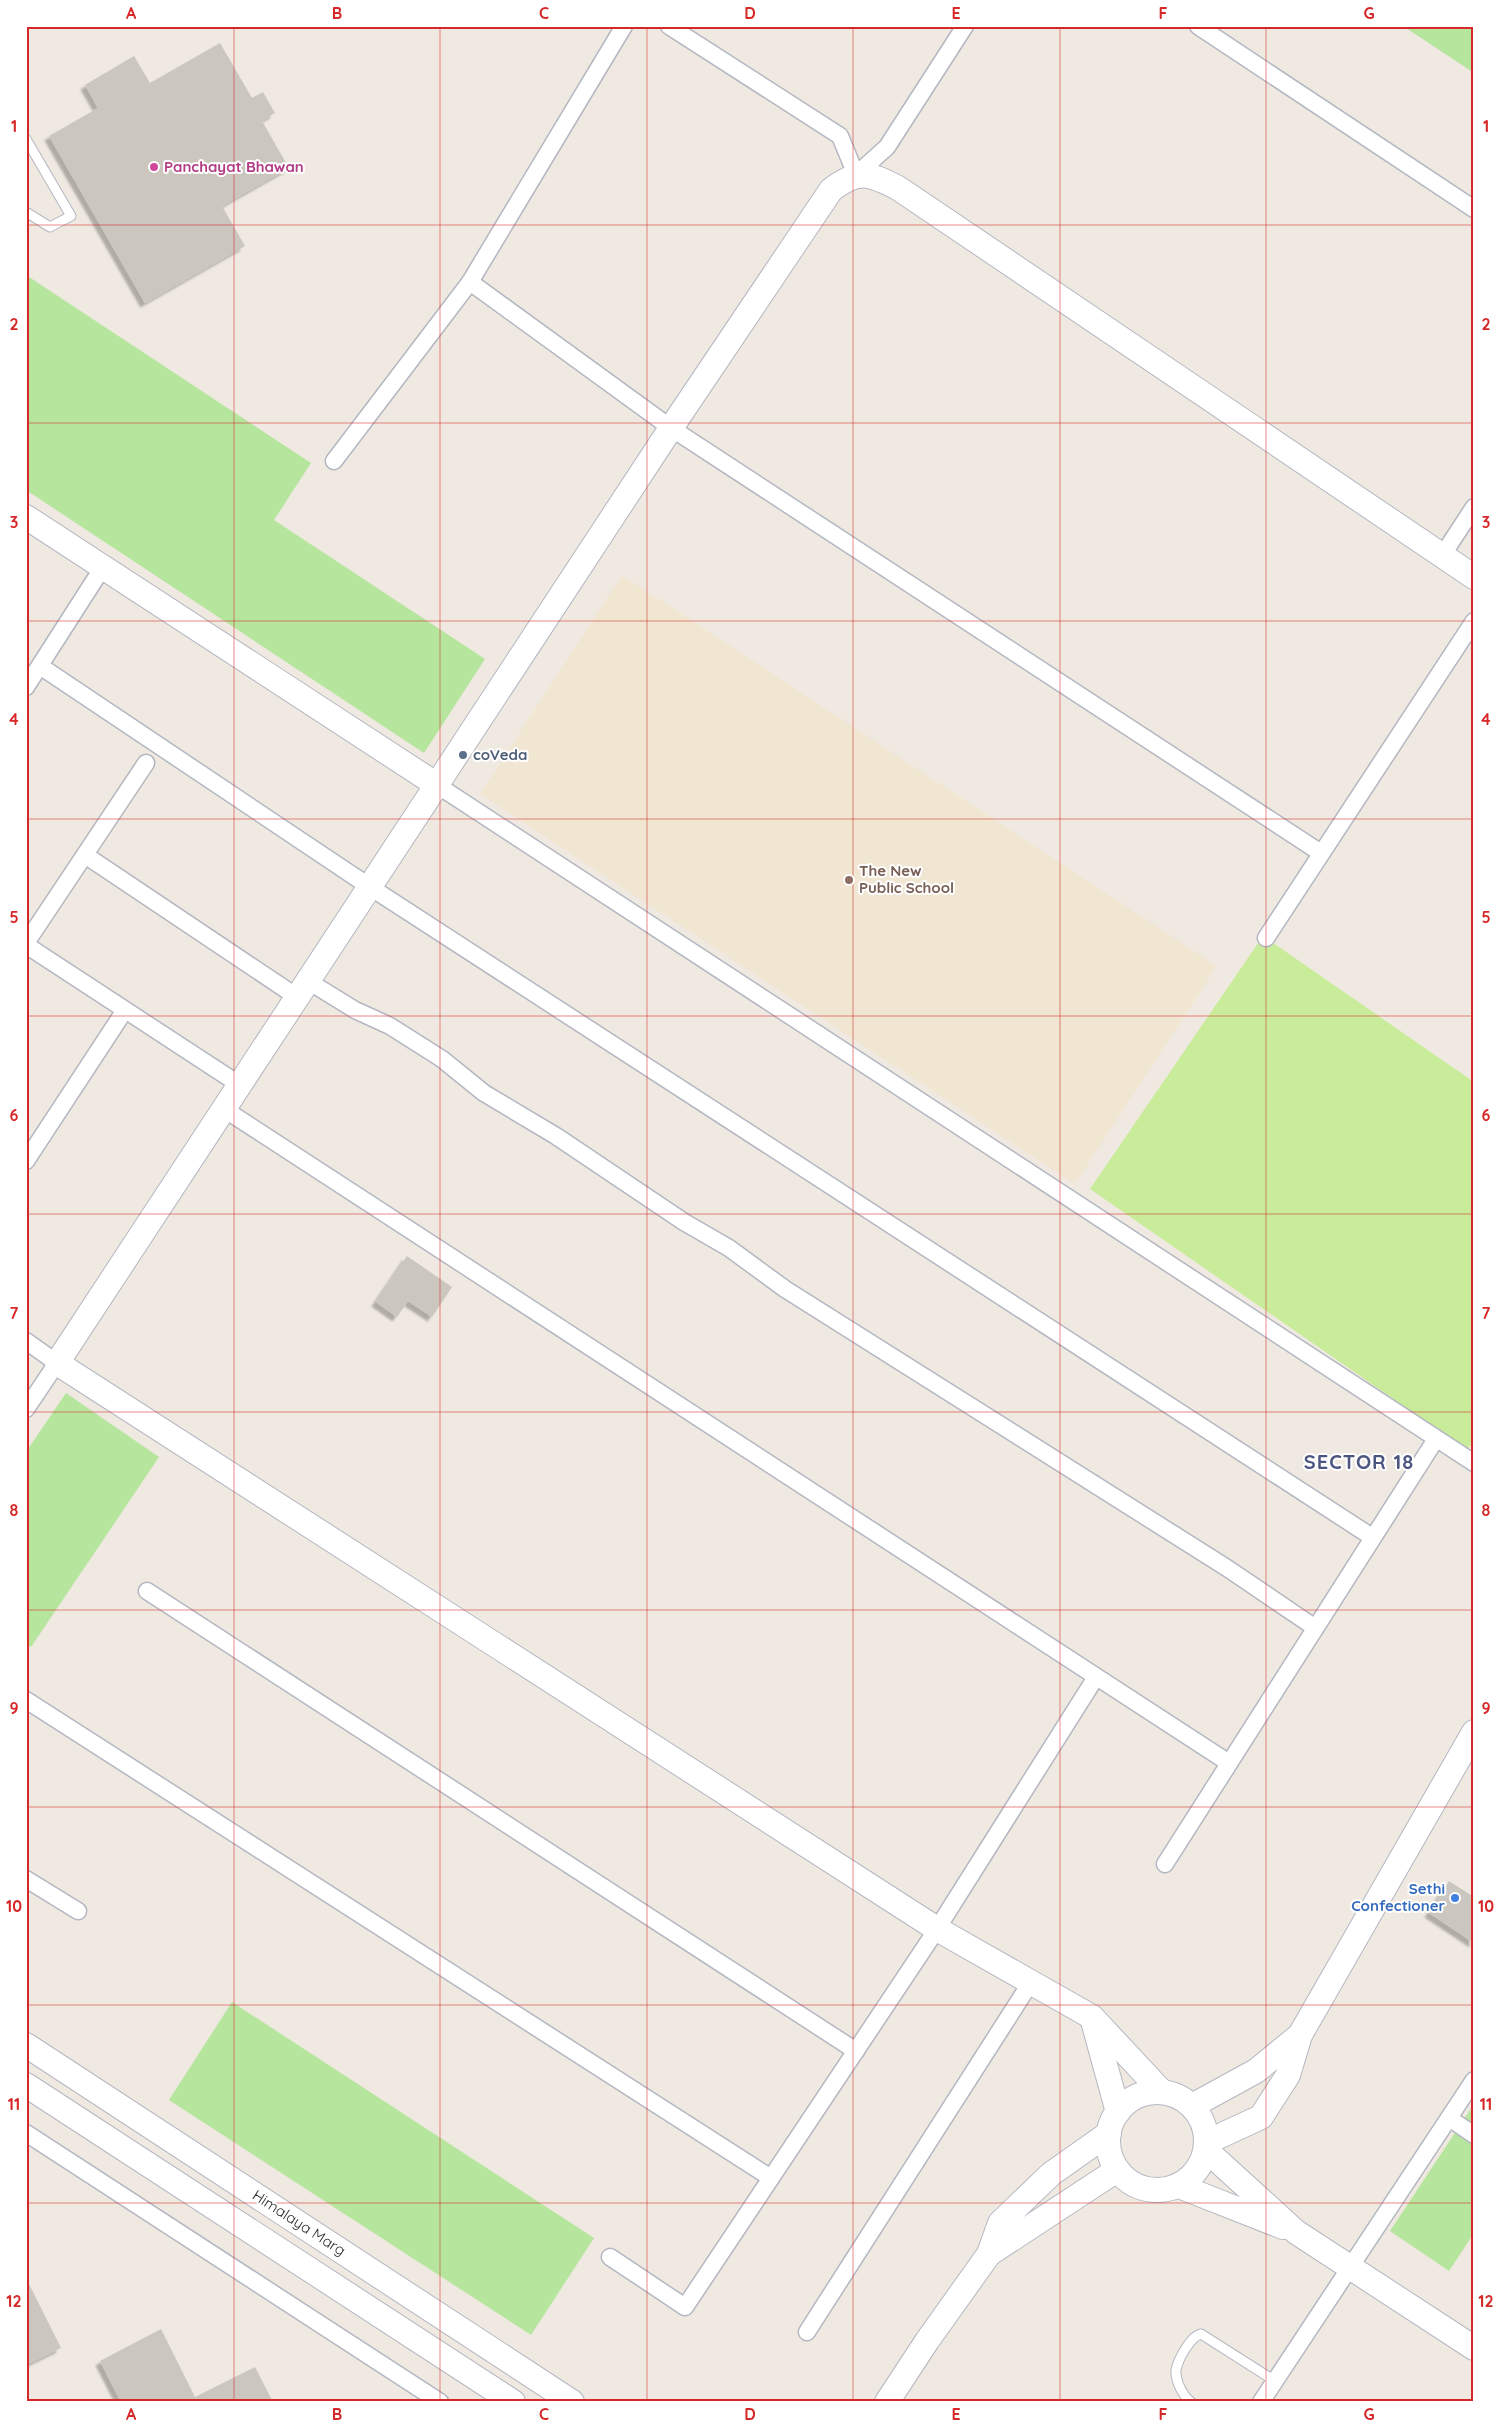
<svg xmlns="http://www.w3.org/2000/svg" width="1500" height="2428" font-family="Quicksand,sans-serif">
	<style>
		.education { fill: #f0e6d1 }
		.green { fill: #b6e59e }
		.pitch { fill: #c9ec9a }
		.building { fill: #cbc7bf; filter: url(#shadow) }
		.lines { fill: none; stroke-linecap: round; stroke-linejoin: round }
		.lane-casing { stroke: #b4b7c1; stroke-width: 11 }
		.street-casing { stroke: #b4b7c1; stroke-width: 19 }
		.secondary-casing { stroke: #b4b7c1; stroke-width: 26 }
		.path { stroke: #c9c9c9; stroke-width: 3; stroke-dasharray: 4 2.5; stroke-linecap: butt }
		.lane { stroke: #fff; stroke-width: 9 }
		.street { stroke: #fff; stroke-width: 16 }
		.secondary { stroke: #fff; stroke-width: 24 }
		.grid { fill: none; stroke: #d62828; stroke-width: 1; stroke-opacity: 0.55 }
		.hotel-dot { fill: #d1479c; stroke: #fff; stroke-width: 2 }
		.service-dot { fill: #5c6f8a; stroke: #fff; stroke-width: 2 }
		.education-dot { fill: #8d6e63; stroke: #fff; stroke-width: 2 }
		.shop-dot { fill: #3f7fe0; stroke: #fff; stroke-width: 2 }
		.labels { text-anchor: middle; stroke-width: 4; stroke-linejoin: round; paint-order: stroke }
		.hotel-label { font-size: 15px; font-weight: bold; fill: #b23c85; stroke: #fff; text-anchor: start }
		.service-label { font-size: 15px; font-weight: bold; fill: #4e5e75; stroke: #fff; text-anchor: start }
		.education-label { font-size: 15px; font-weight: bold; fill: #785e54; stroke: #fff; text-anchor: start }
		.shop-label { font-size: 15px; font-weight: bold; fill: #366cbe; stroke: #fff; text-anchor: end }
		.street-label { font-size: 15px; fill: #2e2e2e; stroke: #fff }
		.district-label { font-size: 20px; font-weight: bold; letter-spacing: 1px; fill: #4d5680; stroke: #fff }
		.neatline { fill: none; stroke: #d62828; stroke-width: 2 }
		.grid-label { font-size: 16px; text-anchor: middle; font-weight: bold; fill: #d62828 }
	</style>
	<defs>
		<filter id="shadow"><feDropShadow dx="-4.5" dy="4.5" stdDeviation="1" flood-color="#0004"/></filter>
	</defs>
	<rect width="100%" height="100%" fill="#efe9e1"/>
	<path class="education" d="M622 575 1217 966 1075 1184 480 794Z"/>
	<g class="green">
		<path d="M1403 26H1474V73Z"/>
		<path d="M26 275 311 463 274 520 485 659 424 753 26 490Z"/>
		<path d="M66 1393 159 1457 31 1647 26 1644V1452Z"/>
		<path d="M232 2002 594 2238 531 2335 169 2100Z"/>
		<path d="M1474 2104V2233L1449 2271 1390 2231Z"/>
	</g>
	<path class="pitch" d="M1263 936 1474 1082V1440L1467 1450 1090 1189Z"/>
	<g class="building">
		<path d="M220 43 252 98 263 92 275 113 262 121 289 168 222 206 245 246 145 303 49 136 98 108 85 85 134 56 150 83Z"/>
		<path d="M407 1256 452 1287 432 1317 408 1301 397 1317 376 1302Z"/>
		<path d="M1449 1881 1474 1897V1943L1429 1913Z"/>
		<path d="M26 2278 61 2348 26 2365Z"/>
		<path d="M161 2329 195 2397 255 2367 273 2402H121L100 2361Z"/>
	</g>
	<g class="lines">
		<g class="lane-casing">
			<g id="lane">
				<path d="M26 139 71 216 50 227 26 212"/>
				<path d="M1191 2402C1183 2396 1175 2381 1176 2370 1178 2359 1191 2336 1201 2334L1275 2381"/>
			</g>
		</g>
		<g class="street-casing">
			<g id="street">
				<path d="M669 26 840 136 856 175 887 147 965 26"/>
				<path d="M1198 26 1474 209"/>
				<path d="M470 282 671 428 1321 853"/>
				<path d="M334 461 470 282 624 26"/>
				<path d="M1442 556 1474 507"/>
				<path d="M40 666 370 887 1372 1537"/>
				<path d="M26 687 103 567"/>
				<path d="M437 785 1474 1463"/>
				<path d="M85 855 297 997"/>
				<path d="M1266 938 1474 621"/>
				<path d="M26 943 146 763"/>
				<path d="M26 945 240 1085"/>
				<path d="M308 981 355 1010 390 1026 442 1059 484 1093 556 1136 684 1222 729 1248 785 1289 1227 1568 1314 1627"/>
				<path d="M224 1109 1229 1763"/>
				<path d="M26 1161 125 1010"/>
				<path d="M26 1341 57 1363 26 1409"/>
				<path d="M147 1591 856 2051"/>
				<path d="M26 1700 771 2178"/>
				<path d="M1165 1864 1436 1439"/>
				<path d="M26 1879 78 1911"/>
				<path d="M1449 2118 1474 2135"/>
				<path d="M26 2133 440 2402"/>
				<path d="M610 2257 685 2307 937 1929 1096 1677"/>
				<path d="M807 2332 1031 1982"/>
				<path d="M1261 2402 1474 2080"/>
			</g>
		</g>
		<g class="secondary-casing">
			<g id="secondary">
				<path d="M26 517 437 785"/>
				<path d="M1093 2021 1118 2112"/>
				<path d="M26 2045 572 2402"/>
				<path d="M26 2085 513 2402"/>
				<circle cx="1157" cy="2141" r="49"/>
				<path d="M1162 2092 1092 2017 937 1929 57 1363 671 428 831 190C858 169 869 173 898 188L1474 577"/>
				<path d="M1192 2106 1256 2071 1300 2035"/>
				<path d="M1207 2142 1261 2117 1288 2075 1300 2035 1474 1732"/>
				<path d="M1206 2150 1296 2232 1474 2348"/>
				<path d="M1179 2186 1283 2227"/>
				<path d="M989 2254 1117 2170"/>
				<path d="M887 2402 927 2341 989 2254 1000 2223 1051 2174 1109 2133"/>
			</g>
		</g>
		<path class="path" d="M1437 1910 1450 1889 1474 1905"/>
		<use href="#lane" class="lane"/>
		<use href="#street" class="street"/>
		<use href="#secondary" class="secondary"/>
	</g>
	<path class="grid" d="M234 26V2402M440 26V2402M647 26V2402M853 26V2402M1060 26V2402M1266 26V2402M26 225H1474M26 423H1474M26 621H1474M26 819H1474M26 1016H1474M26 1214H1474M26 1412H1474M26 1610H1474M26 1807H1474M26 2005H1474M26 2203H1474"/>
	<circle class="hotel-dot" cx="154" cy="167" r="5"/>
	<circle class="service-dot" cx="463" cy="755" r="5"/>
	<circle class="education-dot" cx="849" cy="880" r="5"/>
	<circle class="shop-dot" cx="1455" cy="1898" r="5"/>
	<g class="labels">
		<g class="hotel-label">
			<text x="164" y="172">Panchayat Bhawan</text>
		</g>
		<g class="service-label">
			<text x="473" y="760">coVeda</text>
		</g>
		<g class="education-label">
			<text x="859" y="876">The New<tspan x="859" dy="17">Public School</tspan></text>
		</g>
		<g class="shop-label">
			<text x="1445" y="1894">Sethi<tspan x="1445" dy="17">Confectioner</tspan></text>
		</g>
		<g class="street-label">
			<text transform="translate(299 2223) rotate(33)" y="5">Himalaya Marg</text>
		</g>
		<g class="district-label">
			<text x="1359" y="1469">SECTOR 18</text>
		</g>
	</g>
	<rect width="1500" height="2428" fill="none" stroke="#ffffff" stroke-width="55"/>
	<rect x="28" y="28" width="1444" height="2372" class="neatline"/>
	<g class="grid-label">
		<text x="131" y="19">A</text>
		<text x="337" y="19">B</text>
		<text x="544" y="19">C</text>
		<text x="750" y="19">D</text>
		<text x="956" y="19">E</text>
		<text x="1163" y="19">F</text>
		<text x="1369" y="19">G</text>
		<text x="14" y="132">1</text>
		<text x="1486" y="132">1</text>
		<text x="14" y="330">2</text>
		<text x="1486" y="330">2</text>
		<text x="14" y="528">3</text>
		<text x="1486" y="528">3</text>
		<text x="14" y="725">4</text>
		<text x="1486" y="725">4</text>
		<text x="14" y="923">5</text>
		<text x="1486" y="923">5</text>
		<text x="14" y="1121">6</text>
		<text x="1486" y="1121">6</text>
		<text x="14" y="1319">7</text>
		<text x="1486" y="1319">7</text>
		<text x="14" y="1516">8</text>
		<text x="1486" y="1516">8</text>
		<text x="14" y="1714">9</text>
		<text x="1486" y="1714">9</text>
		<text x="14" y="1912">10</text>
		<text x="1486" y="1912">10</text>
		<text x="14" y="2110">11</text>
		<text x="1486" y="2110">11</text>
		<text x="14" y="2307">12</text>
		<text x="1486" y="2307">12</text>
		<text x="131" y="2420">A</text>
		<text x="337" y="2420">B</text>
		<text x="544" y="2420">C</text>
		<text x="750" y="2420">D</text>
		<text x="956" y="2420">E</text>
		<text x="1163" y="2420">F</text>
		<text x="1369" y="2420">G</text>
	</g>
</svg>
